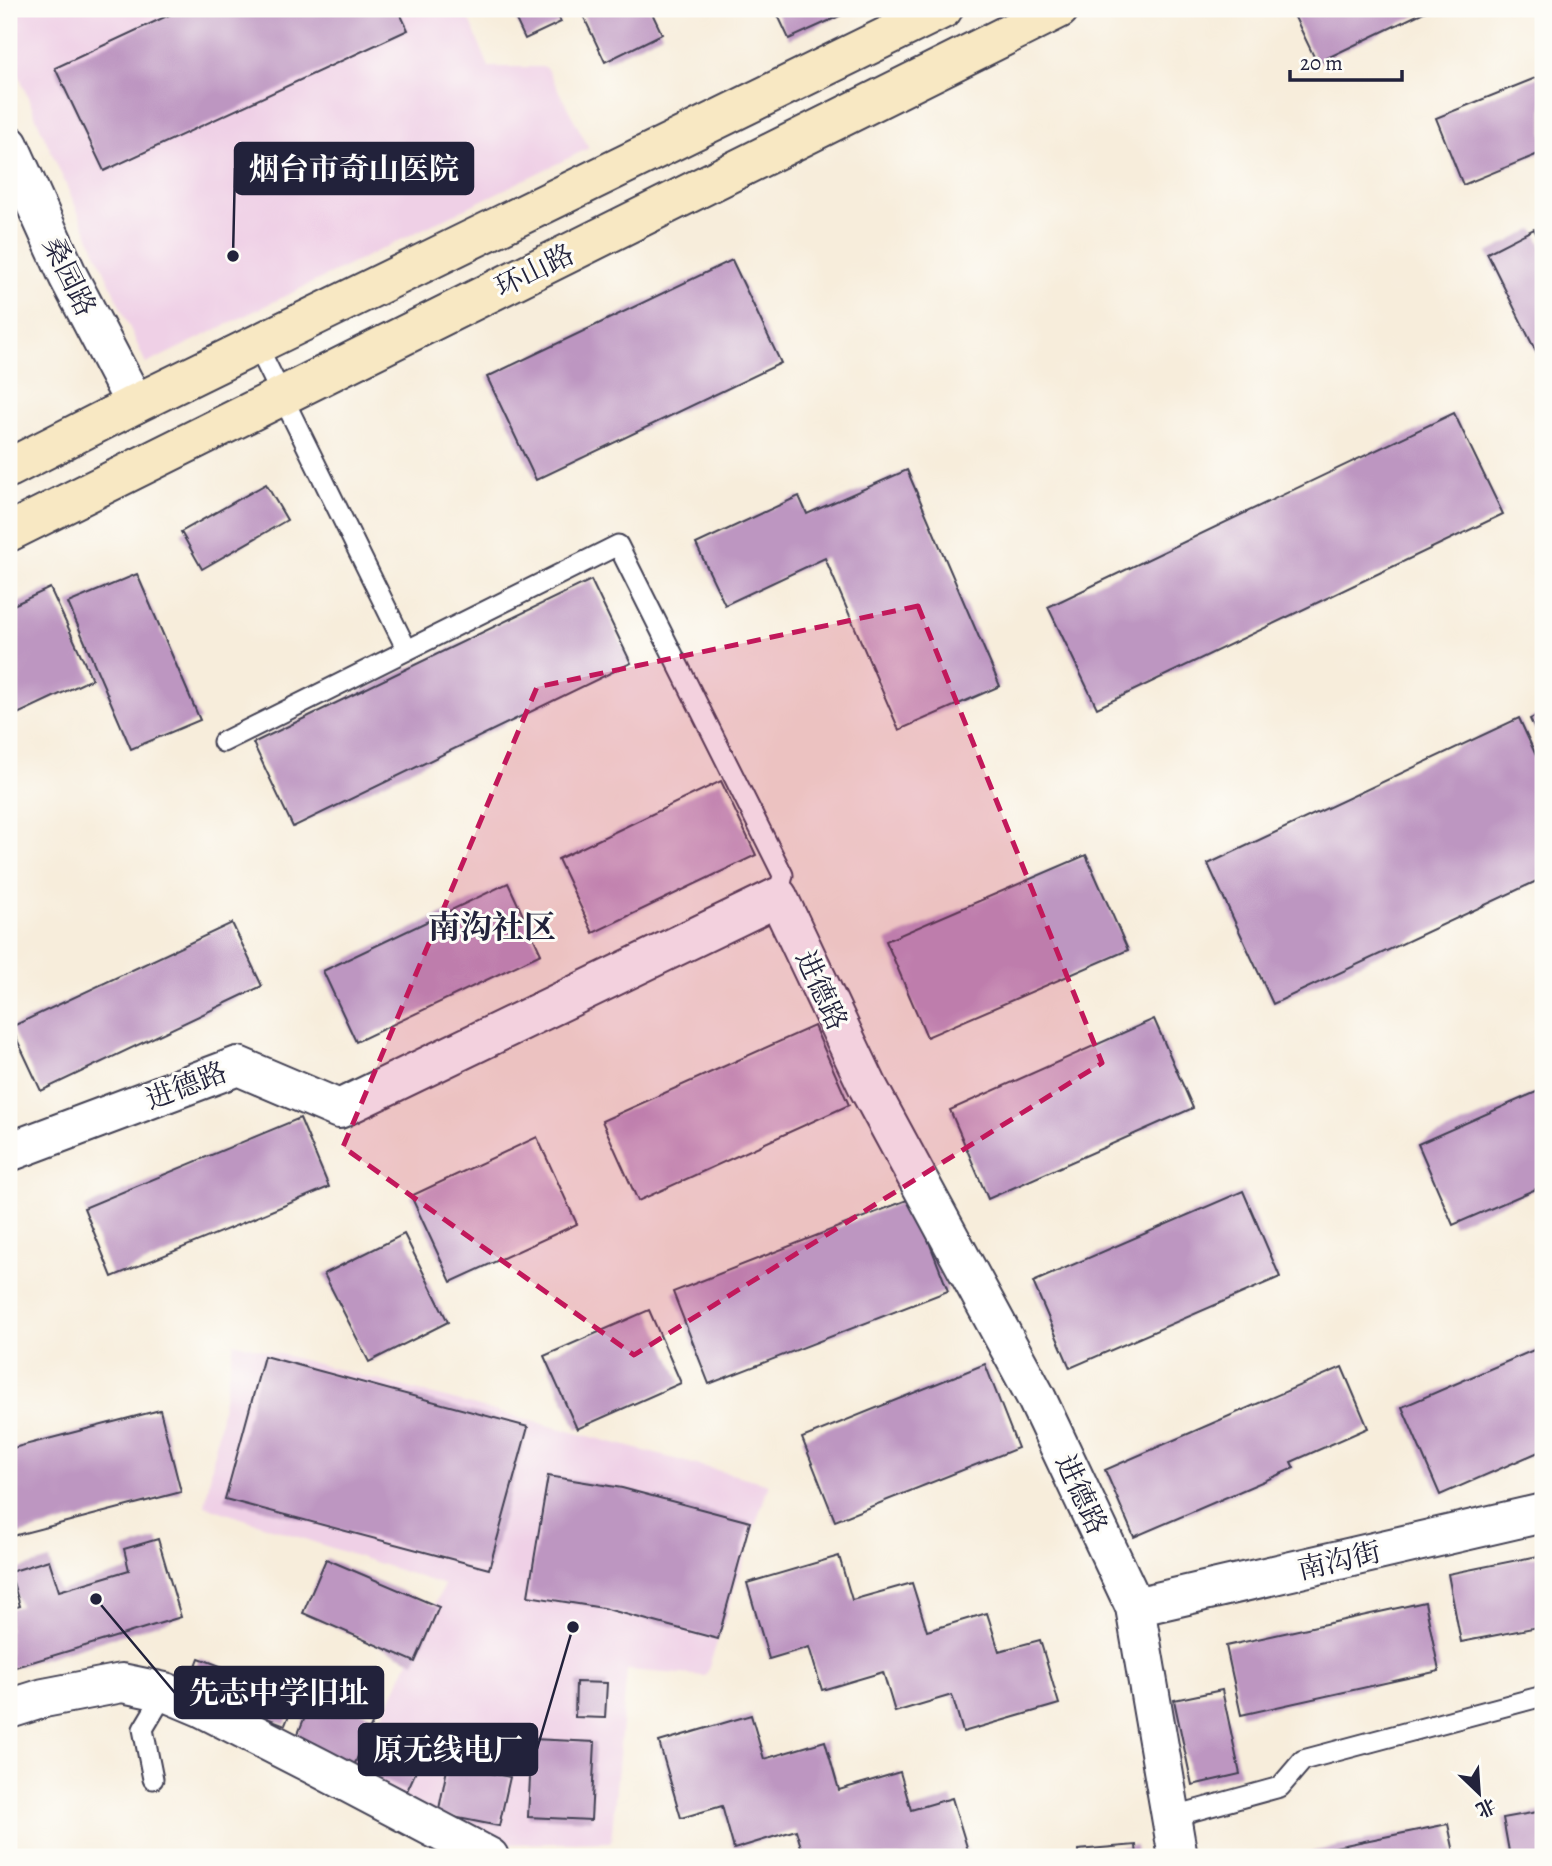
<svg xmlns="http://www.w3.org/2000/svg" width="1552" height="1866" font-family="Alegreya,'Noto Serif SC',serif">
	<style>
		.built { fill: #efd0e6 }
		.building { fill: #bd96c1 }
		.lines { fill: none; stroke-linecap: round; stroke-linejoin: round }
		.lane-casing { stroke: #424053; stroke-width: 23 }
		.street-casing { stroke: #424053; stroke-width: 42 }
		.secondary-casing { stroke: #424053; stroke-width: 42 }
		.lane { stroke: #fff; stroke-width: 19 }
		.street { stroke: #fff; stroke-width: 38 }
		.secondary { stroke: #f8e8c3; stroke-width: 38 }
		.marked { fill: #c2185b; fill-opacity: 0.2; stroke: #c2185b; stroke-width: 5; stroke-dasharray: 14 9; stroke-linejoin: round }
		.labels { text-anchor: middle; stroke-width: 6; stroke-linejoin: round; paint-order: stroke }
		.street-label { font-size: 28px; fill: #22223b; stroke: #fdfcf7 }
		.quarter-label { font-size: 32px; font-weight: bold; fill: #22223b; stroke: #fdfcf7 }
		.leader { fill: none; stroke: #22223b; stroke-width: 2.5 }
		.callout-dot { fill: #22223b; stroke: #fdfcf7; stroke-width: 2.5 }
		.callout { fill: #22223b; stroke: #22223b; stroke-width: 2.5 }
		.callout-label { font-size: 30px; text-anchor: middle; font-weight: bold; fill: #fff }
	</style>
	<rect width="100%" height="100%" fill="#fdfcf7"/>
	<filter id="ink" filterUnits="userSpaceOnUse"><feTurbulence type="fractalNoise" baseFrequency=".0143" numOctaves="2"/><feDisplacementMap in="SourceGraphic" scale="14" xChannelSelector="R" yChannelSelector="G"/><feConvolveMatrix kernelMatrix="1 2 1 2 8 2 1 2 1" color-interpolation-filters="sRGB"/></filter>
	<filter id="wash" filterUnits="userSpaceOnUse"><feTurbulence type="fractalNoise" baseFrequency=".00686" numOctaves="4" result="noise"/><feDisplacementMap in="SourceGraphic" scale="28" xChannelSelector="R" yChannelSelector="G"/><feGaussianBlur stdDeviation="1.57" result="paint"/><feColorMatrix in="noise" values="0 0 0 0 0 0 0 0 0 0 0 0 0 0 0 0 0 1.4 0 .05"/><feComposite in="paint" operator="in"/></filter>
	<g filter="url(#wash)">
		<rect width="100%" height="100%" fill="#f7eddb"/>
		<g class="built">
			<path d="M9 9H465L489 67H546L589 148 146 364 36 118 9 50Z"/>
			<path d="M234 1342 769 1484 706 1676 627 1670 611 1842 501 1844 355 1776 444 1585 205 1506Z"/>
		</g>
		<g id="blocks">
			<g class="building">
				<path d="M182 9H398L408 30 104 171 55 68Z"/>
				<path d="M511 9H555L561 22 525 39Z"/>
				<path d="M580 9H650L662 34 605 62Z"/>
				<path d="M775 9H855L789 39Z"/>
				<path d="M1291 9H1430L1317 63Z"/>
				<path d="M1543 75V152L1463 185 1436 118Z"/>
				<path d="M1534 229 1543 247V366L1487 253Z"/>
				<path d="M732 260 781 363 536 480 487 377Z"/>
				<path d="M1454 413 1503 514 1097 708 1048 607Z"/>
				<path d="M907 470 1000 686 899 730 825 558 725 605 696 544 799 496 807 514Z"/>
				<path d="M266 484 287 520 202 569 181 532Z"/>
				<path d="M137 574 200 720 131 749 68 603Z"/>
				<path d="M591 580 631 663 293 827 253 743Z"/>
				<path d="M50 588 92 679 9 718V607Z"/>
				<path d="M1543 713V747L1530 719Z"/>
				<path d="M1519 718 1543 771V878L1273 1004 1208 864Z"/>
				<path d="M721 781 756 855 593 933 558 859Z"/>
				<path d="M1086 855 1128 950 927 1037 886 941Z"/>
				<path d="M508 883 541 954 356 1042 323 971Z"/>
				<path d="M232 923 262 986 41 1091 11 1027Z"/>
				<path d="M1154 1019 1193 1108 988 1199 950 1110Z"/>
				<path d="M814 1026 849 1105 638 1201 602 1121Z"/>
				<path d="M1543 1089V1186L1453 1225 1418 1144Z"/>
				<path d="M300 1118 329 1187 112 1277 84 1208Z"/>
				<path d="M537 1137 577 1224 451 1282 411 1196Z"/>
				<path d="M1243 1191 1280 1277 1070 1368 1033 1282Z"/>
				<path d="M912 1198 948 1291 709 1384 673 1292Z"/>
				<path d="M404 1234 448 1322 369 1362 324 1274Z"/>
				<path d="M649 1310 681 1383 577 1429 544 1356Z"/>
				<path d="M1543 1346V1450L1440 1495 1402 1407Z"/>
				<path d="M264 1356 528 1427 489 1569 225 1499Z"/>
				<path d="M985 1364 1018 1448 835 1521 802 1438Z"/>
				<path d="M1342 1367 1368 1428 1291 1462 1294 1468 1134 1537 1105 1470Z"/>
				<path d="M160 1410 181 1492 9 1537V1449Z"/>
				<path d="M548 1476 622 1488 750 1522 718 1639 603 1608 528 1596Z"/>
				<path d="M158 1539 181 1617 9 1669V1609L20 1606 10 1572 49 1560 59 1591 129 1570 124 1549Z"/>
				<path d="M1543 1555V1626L1461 1642 1448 1574Z"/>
				<path d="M839 1556 852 1600 912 1583 927 1631 987 1613 999 1651 1040 1640 1059 1704 963 1732 952 1695 895 1712 883 1672 822 1690 809 1647 769 1659 747 1583Z"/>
				<path d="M326 1559 439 1607 415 1662 303 1613Z"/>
				<path d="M1425 1602 1439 1671 1241 1715 1226 1646Z"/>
				<path d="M199 1658 297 1695 285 1725 188 1687Z"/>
				<path d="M576 1682 607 1683 605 1718 575 1717Z"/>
				<path d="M1222 1690 1240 1774 1192 1785 1174 1700Z"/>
				<path d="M315 1691 375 1717 353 1768 294 1744Z"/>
				<path d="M751 1715 764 1759 825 1741 839 1790 900 1772 911 1810 952 1798 970 1857H866L865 1854 854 1857H804L796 1830 734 1849 722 1806 681 1818 659 1742Z"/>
				<path d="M532 1739 595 1742 591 1820 528 1817Z"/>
				<path d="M381 1754 417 1769 407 1791 372 1776Z"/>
				<path d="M448 1764 510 1777 499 1826 438 1814Z"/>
				<path d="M1543 1811V1857H1510L1503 1818Z"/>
				<path d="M1448 1824 1455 1857H1291V1856Z"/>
				<path d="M1136 1845 1137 1857H1078V1850Z"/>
			</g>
		</g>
	</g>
	<g filter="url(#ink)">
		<use href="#blocks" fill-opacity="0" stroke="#424053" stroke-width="2"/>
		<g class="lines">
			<g class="lane-casing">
				<g id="lane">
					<path d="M257 345 407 650"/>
					<path d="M223 742 618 545 783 875 778 897"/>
					<path d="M153 1779 143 1729 165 1692"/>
					<path d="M1171 1817 1280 1787 1303 1760 1543 1696"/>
				</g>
			</g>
			<g class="street-casing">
				<g id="street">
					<path d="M9 145 68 276 135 404"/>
					<path d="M9 1152 238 1066 339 1109 778 897 868 1087 1036 1397 1135 1607 1178 1857"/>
					<path d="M1135 1607 1543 1513"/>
					<path d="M9 1709 44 1698 122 1683 165 1692 203 1708 322 1769 489 1857"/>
				</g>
			</g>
			<g class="secondary-casing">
				<g id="secondary">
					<path d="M9 468 135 404 943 9"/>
					<path d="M9 532 1059 9"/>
				</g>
			</g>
			<use href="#lane" class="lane"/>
			<use href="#street" class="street"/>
			<use href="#secondary" class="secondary"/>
		</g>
	</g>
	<path class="marked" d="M918 606 1102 1063 634 1355 343 1147 537 687Z"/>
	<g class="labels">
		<g class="street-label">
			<text transform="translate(534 270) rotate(-26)" y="10">环山路</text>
			<text transform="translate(70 276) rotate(64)" y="10">桑园路</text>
			<text transform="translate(822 990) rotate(65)" y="10">进德路</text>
			<text transform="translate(186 1085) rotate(-21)" y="10">进德路</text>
			<text transform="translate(1082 1494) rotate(65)" y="10">进德路</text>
			<text transform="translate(1339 1560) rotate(-13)" y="10">南沟街</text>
		</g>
		<g class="quarter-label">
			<text x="492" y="938">南沟社区</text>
		</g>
	</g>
	<path class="leader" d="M233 256L235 168M96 1599L175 1693M573 1627L537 1749"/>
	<g class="callout-dot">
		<circle cx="233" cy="256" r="7"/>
		<circle cx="96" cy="1599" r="7"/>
		<circle cx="573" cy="1627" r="7"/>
	</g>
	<g class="callout">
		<rect x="235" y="143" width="238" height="51" rx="7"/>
		<rect x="175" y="1667" width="208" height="51" rx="7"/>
		<rect x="359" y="1724" width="178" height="51" rx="7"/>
	</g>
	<g class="callout-label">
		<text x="354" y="179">烟台市奇山医院</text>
		<text x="279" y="1703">先志中学旧址</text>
		<text x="448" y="1760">原无线电厂</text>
	</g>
	<rect width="1552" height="1866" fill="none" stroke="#fdfcf7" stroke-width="35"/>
	<g transform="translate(1479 1793) rotate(155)" stroke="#fdfcf7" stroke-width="5" paint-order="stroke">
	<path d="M0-5L12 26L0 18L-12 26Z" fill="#22223b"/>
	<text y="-10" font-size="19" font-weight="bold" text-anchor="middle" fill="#22223b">北</text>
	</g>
	<path d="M1290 70v10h112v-10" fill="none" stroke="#22223b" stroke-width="3.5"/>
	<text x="1300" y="70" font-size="21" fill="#22223b" stroke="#fdfcf7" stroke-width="5" paint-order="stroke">20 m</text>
</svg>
